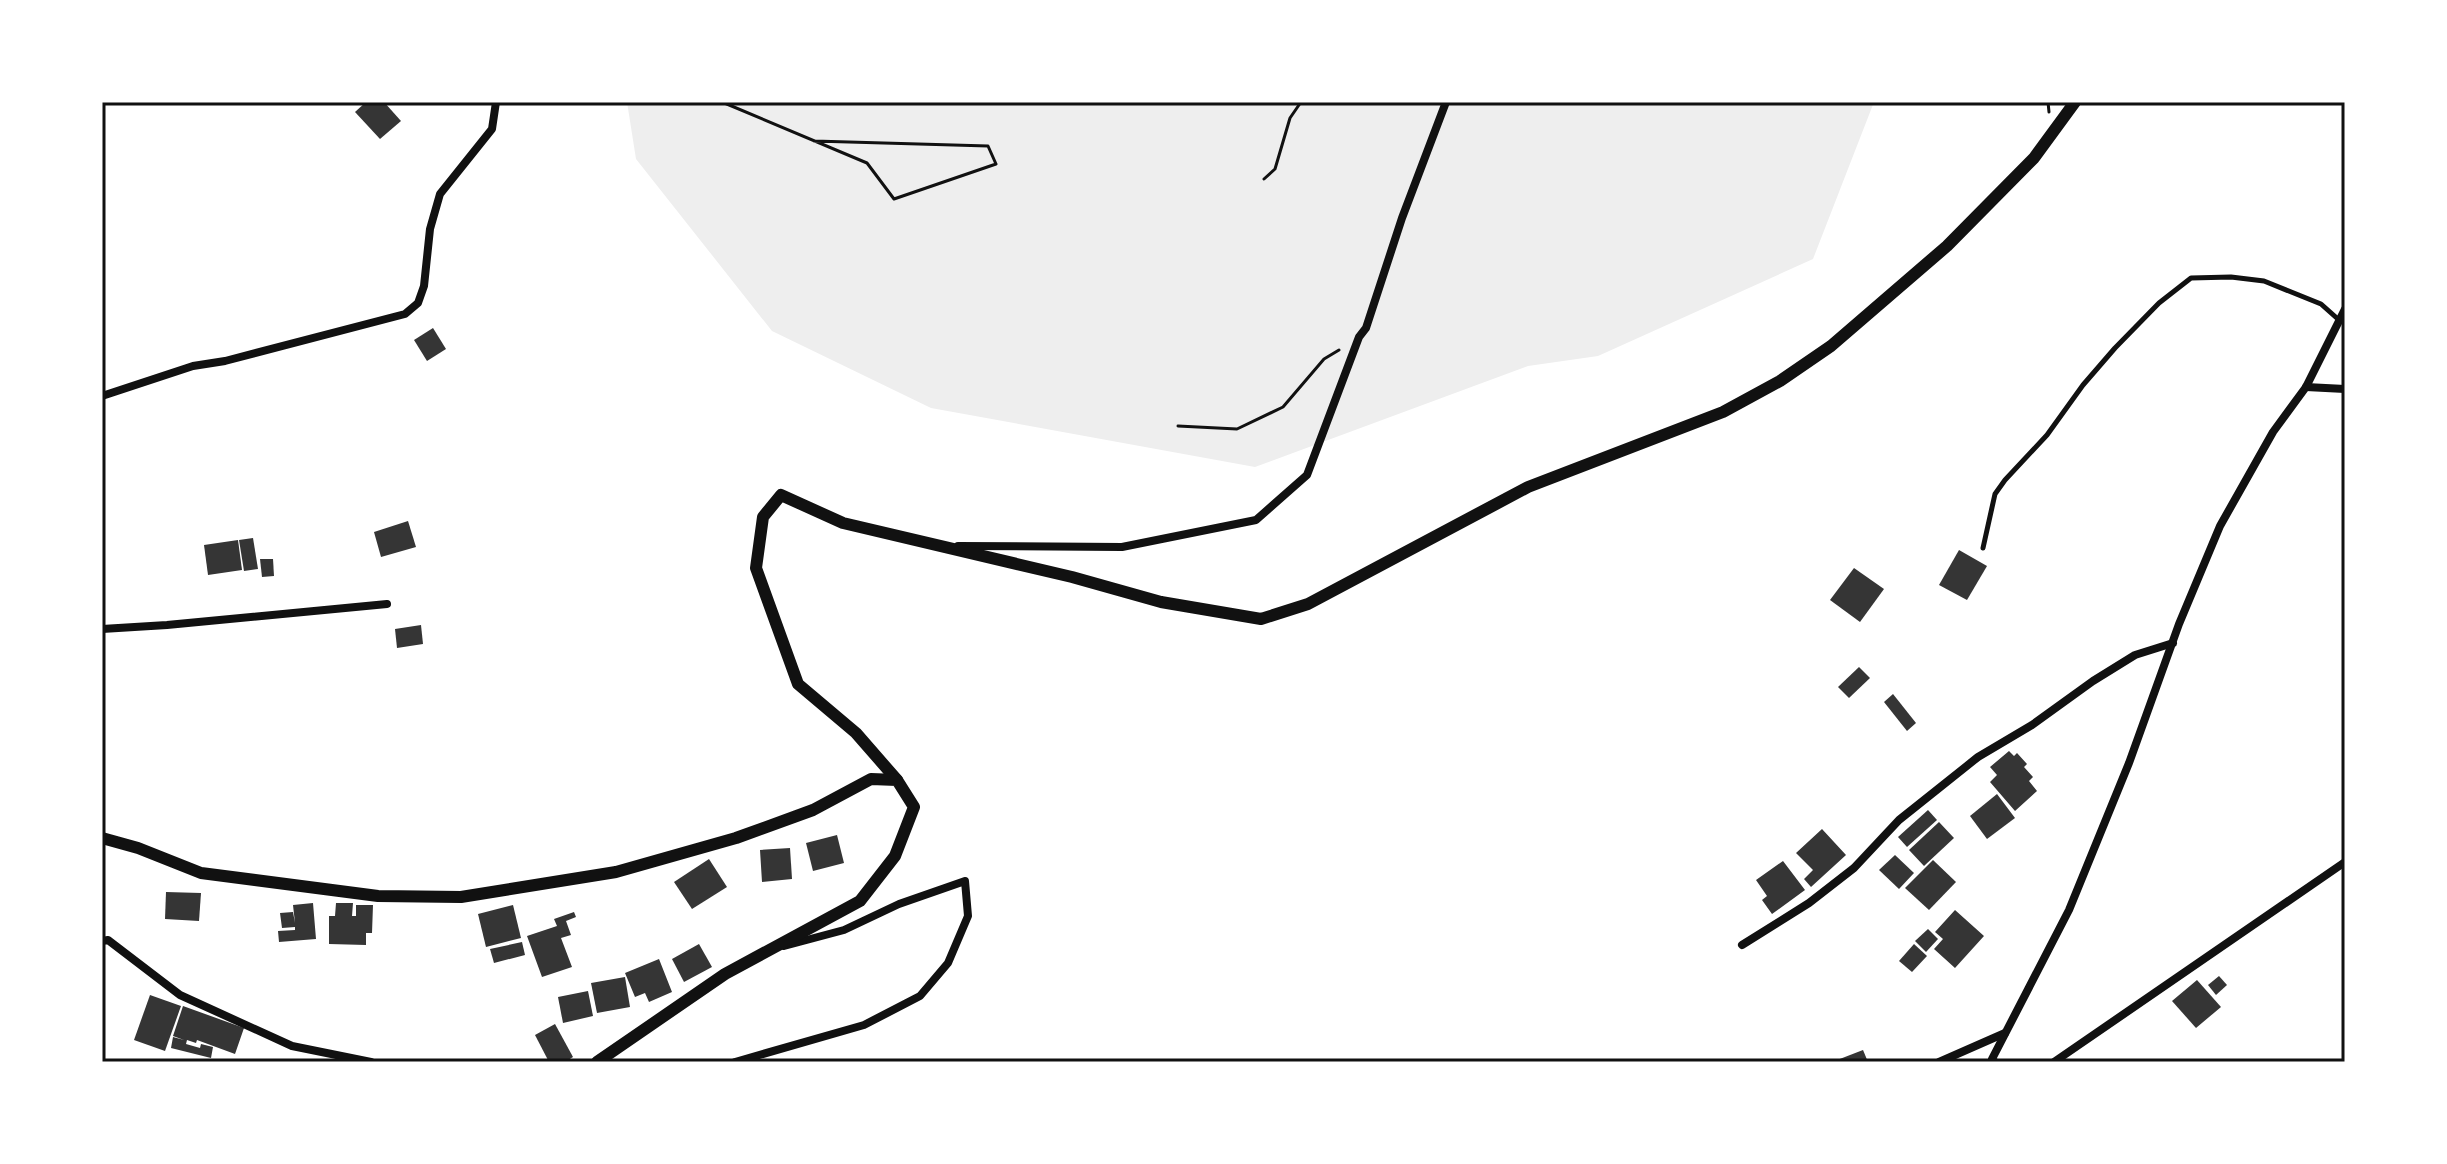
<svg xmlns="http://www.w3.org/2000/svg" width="2447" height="1164" font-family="Barlow,sans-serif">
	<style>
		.green { fill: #eee }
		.building { fill: #353535 }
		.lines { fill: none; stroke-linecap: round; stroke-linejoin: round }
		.path { stroke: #111; stroke-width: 3 }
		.service { stroke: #111; stroke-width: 5 }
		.minor { stroke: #111; stroke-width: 8 }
		.tertiary { stroke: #111; stroke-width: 12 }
		.neatline { fill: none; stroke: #111; stroke-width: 3 }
	</style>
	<rect width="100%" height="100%" fill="#fff"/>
	<path class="green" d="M627 102H1874L1813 259 1598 356 1528 366 1255 467 931 408 772 331 636 159Z"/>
	<g class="building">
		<path d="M366 102H384L401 121 380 139 355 112Z"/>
		<path d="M433 328 446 349 427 361 414 340Z"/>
		<path d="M408 521 416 547 381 557 374 532Z"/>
		<path d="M253 538 258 569 244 571 239 540Z"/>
		<path d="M238 540 242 570 208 575 204 545Z"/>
		<path d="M1959 550 1987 566 1967 600 1939 585Z"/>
		<path d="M260 559H273L274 576 262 577Z"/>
		<path d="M1854 568 1884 589 1860 622 1830 600Z"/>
		<path d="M421 625 423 644 397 648 395 629Z"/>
		<path d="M1859 667 1870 678 1849 698 1838 687Z"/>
		<path d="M1893 694 1916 723 1907 731 1884 702Z"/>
		<path d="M2009 751 2014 756 2017 753 2027 764 2024 767 2033 777 2029 781 2037 791 2015 811 1990 782 1997 775 1990 767Z"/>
		<path d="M1997 794 2015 818 1987 839 1970 816Z"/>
		<path d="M1928 810 1937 820 1907 847 1898 837Z"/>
		<path d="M1939 822 1954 838 1924 866 1909 850Z"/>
		<path d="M1822 829 1846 855 1811 887 1804 879 1813 870 1796 853Z"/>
		<path d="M837 835 844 863 813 871 806 843Z"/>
		<path d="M790 848 792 879 762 882 760 850Z"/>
		<path d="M1895 855 1914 873 1899 889 1879 870Z"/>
		<path d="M709 859 727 887 692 909 674 882Z"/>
		<path d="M1933 860 1956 882 1929 910 1905 888Z"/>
		<path d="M1783 861 1805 890 1772 914 1762 900 1767 896 1756 880Z"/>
		<path d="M166 892 201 893 199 921 165 919Z"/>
		<path d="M313 903 316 939 279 942 278 931 295 930V927L282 928 280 913 293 912 295 923 293 905Z"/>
		<path d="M336 903H353L352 916H356V905H373L372 933H366V945L329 944V916H335Z"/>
		<path d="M513 905 521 938 486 947 478 914Z"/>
		<path d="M1955 910 1984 936 1955 968 1934 949 1943 939 1935 932Z"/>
		<path d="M574 912 576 917 566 921 571 935 561 938 572 967 542 977 527 936 557 926 554 919Z"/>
		<path d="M1928 929 1938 939 1926 952 1915 941Z"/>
		<path d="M522 942 525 955 494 963 490 949Z"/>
		<path d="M699 944 712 967 684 982 672 959Z"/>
		<path d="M1914 944 1927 956 1912 972 1899 961Z"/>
		<path d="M659 959 672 992 649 1002 645 993 635 997 625 973Z"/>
		<path d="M2219 976 2227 985 2216 995 2208 985Z"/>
		<path d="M625 977 630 1007 597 1013 591 983Z"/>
		<path d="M2197 980 2221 1007 2196 1028 2172 1001Z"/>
		<path d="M588 991 593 1016 563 1023 558 997Z"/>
		<path d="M150 995 181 1006 165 1051 134 1040Z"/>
		<path d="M183 1006 244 1028 235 1054 197 1040 196 1043 187 1040 186 1044 200 1048 201 1044 213 1047 211 1058 171 1048 173 1037 184 1040 173 1036Z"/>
		<path d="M555 1024 573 1057 565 1062H549L535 1035Z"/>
		<path d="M1863 1050 1868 1062H1832Z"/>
	</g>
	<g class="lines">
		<g class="path">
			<path d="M722 102 867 163 894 199 996 164 988 146 814 141"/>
			<path d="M950 102H952"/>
			<path d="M2048 102 2049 112"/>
			<path d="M1264 179 1275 169 1290 118 1301 102"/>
			<path d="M1178 426 1237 429 1283 407 1324 359 1339 350"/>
		</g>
		<path class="service" d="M1983 548 1995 494 2005 480 2047 435 2083 385 2115 348 2159 303 2191 278 2231 277 2264 281 2321 304 2339 320"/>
		<g class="minor">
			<path d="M2306 387 2345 389"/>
			<path d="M102 396 193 366 225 361 405 314 418 303 424 286 430 229 440 194 492 129 496 102"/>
			<path d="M958 546 1122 547 1256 520 1307 475 1359 337 1366 328 1402 218 1446 102"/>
			<path d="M102 629 167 625 387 604"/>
			<path d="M102 941 108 940 180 995 292 1046 371 1062"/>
			<path d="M1742 945 1809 903 1854 868 1899 820 1978 757 2032 725 2093 681 2135 655 2173 643"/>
			<path d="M735 1062 864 1025 920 996 948 963 968 916 965 881 899 904 844 930 784 946"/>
			<path d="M1939 1062 2005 1033"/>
			<path d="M1995 1062 1992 1059 2069 910 2129 763 2179 624 2220 526 2273 432 2306 387 2345 309"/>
			<path d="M2054 1062 2345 862"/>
		</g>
		<g class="tertiary">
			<path d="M897 780 856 733 798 684 756 568 763 517 781 495 843 523 1072 577 1161 602 1261 619 1308 604 1528 487 1723 412 1780 381 1831 346 1947 246 2034 158 2075 102"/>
			<path d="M102 838 138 848 201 873 378 896 461 897 616 872 736 838 813 810 871 779 897 780 914 807 895 856 860 901 725 974 597 1062"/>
		</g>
	</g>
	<rect width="2447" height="1164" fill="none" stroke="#ffffff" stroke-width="208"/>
	<rect x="104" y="104" width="2239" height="956" class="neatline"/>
</svg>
